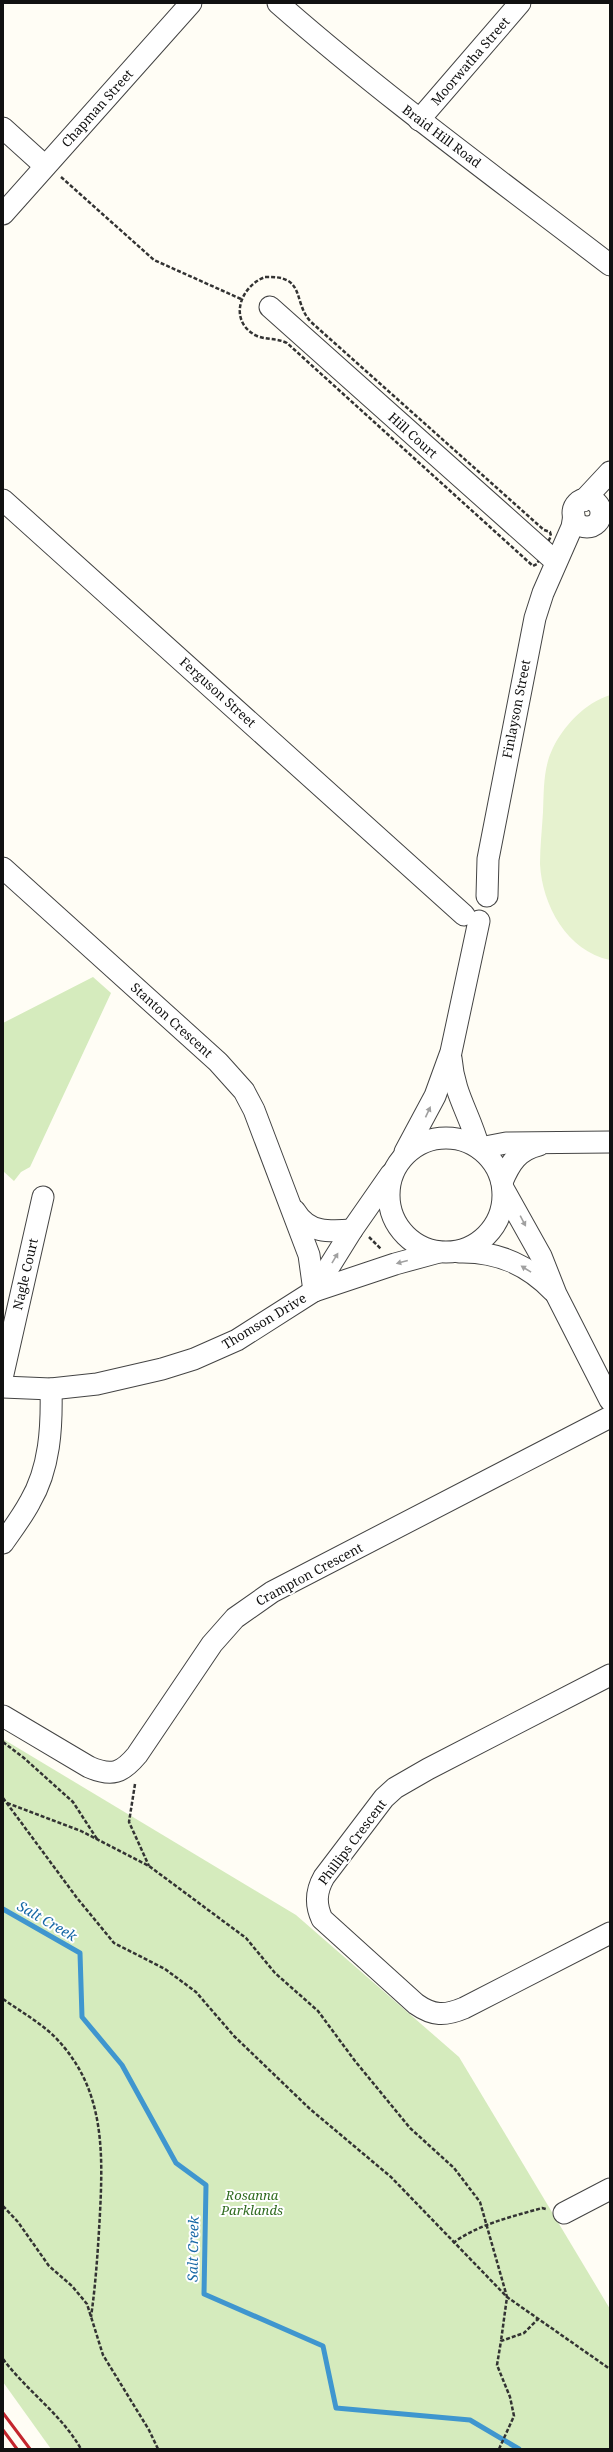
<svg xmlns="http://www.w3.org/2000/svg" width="613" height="2452" font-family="'Noto Serif',serif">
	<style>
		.green { fill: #d5ebbd }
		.pitch { fill: #e6f2cf }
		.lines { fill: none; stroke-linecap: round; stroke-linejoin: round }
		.stream { stroke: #3f96cf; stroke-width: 5 }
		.minor-casing { stroke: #444; stroke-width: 23 }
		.path { stroke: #333; stroke-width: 2.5; stroke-dasharray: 4 2; stroke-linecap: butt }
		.minor { stroke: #fff; stroke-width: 21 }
		.rail { stroke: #c4262e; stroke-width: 3 }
		.oneway { fill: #a0a0a0 }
		.labels { text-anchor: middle; stroke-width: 4; stroke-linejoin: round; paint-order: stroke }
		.street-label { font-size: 13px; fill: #111; stroke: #fff }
		.park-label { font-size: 13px; font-style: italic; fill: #2f6b1f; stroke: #fff }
		.water-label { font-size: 14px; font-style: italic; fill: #1768a6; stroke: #fff }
	</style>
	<rect width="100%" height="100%" fill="#fffdf5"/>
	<g class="green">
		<path d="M93 977 111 993 30 1167 21 1172 14 1181 3 1171V1023Z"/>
		<path d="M3 1739 296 1915 459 2057 610 2309V2449H51L3 2382Z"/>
	</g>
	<path class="pitch" d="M610 695V960C567 951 542 905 540 864 540 847 542 829 543 812 544 792 543 769 552 750 563 726 585 703 610 695Z"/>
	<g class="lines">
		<path class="stream" d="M3 1909 80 1953 82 2017 122 2065 176 2163 206 2185 204 2294 323 2346 336 2408 470 2420 519 2449"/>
		<g class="minor-casing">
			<g id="minor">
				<path d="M278 3C384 96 498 179 610 265"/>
				<path d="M419 120 520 3"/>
				<path d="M3 128 45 166"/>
				<path d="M3 214 191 3"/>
				<path d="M270 307 556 562"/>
				<circle cx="587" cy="513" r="14"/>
				<path d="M3 500 464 915"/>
				<path d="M583 501 610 472"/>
				<path d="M3 868 218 1062 244 1091 254 1110 309 1255 314 1291"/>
				<path d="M487 896 488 859 535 618 543 593 572 527 574 515"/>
				<path d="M451 1058C454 1095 470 1114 479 1148"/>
				<circle cx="446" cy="1195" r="57"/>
				<path d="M480 1148 506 1143 610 1142"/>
				<path d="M405 1152 435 1096 451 1052 479 921"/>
				<path d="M502 1182C510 1163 518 1150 539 1145"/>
				<path d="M503 1188 541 1256 556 1294 610 1400"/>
				<path d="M295 1211C308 1233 329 1232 352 1230"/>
				<path d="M459 1252C497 1251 527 1264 553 1291"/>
				<path d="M314 1291 352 1230 391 1174"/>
				<path d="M3 1374 43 1197"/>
				<path d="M3 1387 51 1389 97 1384 162 1369 194 1359 237 1340 314 1291 395 1264 439 1252"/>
				<path d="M3 1543C12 1530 22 1517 30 1502 50 1468 52 1427 51 1389"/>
				<path d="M610 1675 428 1769 395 1788 384 1798 324 1877C316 1891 315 1904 322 1919L416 2004C433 2016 445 2016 464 2008L610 1933"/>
				<path d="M3 1716 89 1767C112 1777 122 1773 137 1755L212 1644 235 1618 272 1592 610 1417"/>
				<path d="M564 2213 610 2189"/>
			</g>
		</g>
		<g class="path">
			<path d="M61 177 154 260 241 299"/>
			<path d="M265 277C307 275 292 302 311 322L544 530 550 532 551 536 537 564 533 566 287 343C277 338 267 340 257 336 228 322 239 287 265 277Z"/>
			<path d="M369 1237 381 1249"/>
			<path d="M3 1742 24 1758 73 1802 97 1839"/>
			<path d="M135 1784 129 1822 149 1866"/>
			<path d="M3 1798 77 1898 114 1943 165 1969 196 1992 234 2036 310 2109 391 2177 507 2297 610 2369"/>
			<path d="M7 1803 81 1831 149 1866 246 1938 275 1973 318 2011 355 2061 410 2128 454 2168 480 2202 507 2297 501 2341"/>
			<path d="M3 1999C24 2014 47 2026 63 2046 104 2094 103 2153 100 2213 98 2248 96 2282 91 2317"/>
			<path d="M3 2206 18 2222 49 2266 72 2286 87 2304 103 2355 149 2430 158 2449"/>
			<path d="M453 2243C479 2224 511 2217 542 2208L546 2209"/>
			<path d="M3 2359C27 2391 62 2415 81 2449"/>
			<path d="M499 2449 514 2416 510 2397 497 2365 501 2341 524 2333 538 2319"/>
		</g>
		<use href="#minor" class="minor"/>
		<g class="rail">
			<path d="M3 2413 30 2449"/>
			<path d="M3 2430 17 2449"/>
		</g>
	</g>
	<defs><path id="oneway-solid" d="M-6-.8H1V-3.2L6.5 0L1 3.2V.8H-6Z"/></defs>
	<g class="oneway">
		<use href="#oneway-solid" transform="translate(428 1112) rotate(-65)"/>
		<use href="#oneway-solid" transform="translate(523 1221) rotate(62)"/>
		<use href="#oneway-solid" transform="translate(335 1258) rotate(-59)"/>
		<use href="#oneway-solid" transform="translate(402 1262) rotate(165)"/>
		<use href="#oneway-solid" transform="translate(526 1269) rotate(-148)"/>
	</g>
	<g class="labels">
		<g class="street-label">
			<text transform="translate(470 61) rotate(-49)" y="5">Moorwatha Street</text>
			<text transform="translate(97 108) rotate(-48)" y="5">Chapman Street</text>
			<text transform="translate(442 136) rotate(37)" y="5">Braid Hill Road</text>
			<text transform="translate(413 435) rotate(42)" y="5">Hill Court</text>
			<text transform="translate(218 692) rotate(42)" y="5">Ferguson Street</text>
			<text transform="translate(516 709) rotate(-79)" y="5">Finlayson Street</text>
			<text transform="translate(172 1020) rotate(42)" y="5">Stanton Crescent</text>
			<text transform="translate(25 1274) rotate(-77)" y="5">Nagle Court</text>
			<text transform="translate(264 1321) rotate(-31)" y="5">Thomson Drive</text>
			<text transform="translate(309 1574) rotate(-28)" y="5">Crampton Crescent</text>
			<text transform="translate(352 1842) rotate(-53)" y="5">Phillips Crescent</text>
		</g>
		<g class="park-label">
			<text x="252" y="2200">Rosanna<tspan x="252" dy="15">Parklands</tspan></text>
		</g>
		<g class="water-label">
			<text transform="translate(47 1921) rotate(30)" y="5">Salt Creek</text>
			<text transform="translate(193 2249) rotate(-89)" y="5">Salt Creek</text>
		</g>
	</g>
	<rect width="613" height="2452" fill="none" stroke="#111111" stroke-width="8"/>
</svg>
